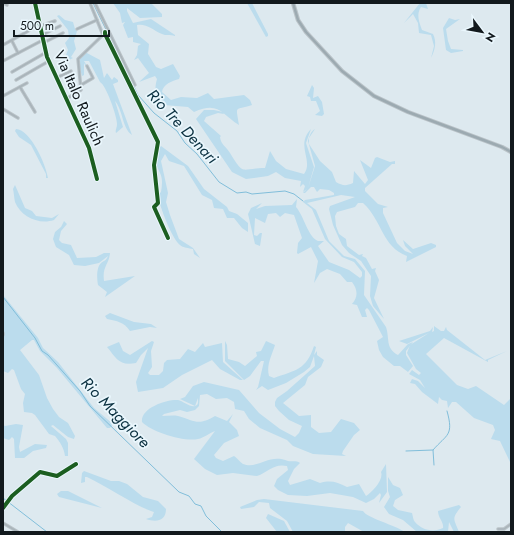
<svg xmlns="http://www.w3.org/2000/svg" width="514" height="535" font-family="Jost,sans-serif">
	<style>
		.green { fill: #bbdced }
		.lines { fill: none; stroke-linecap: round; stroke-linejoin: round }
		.stream { stroke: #81beda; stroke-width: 1 }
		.street-casing { stroke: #bac3c8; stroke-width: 3.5 }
		.secondary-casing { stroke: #bac3c8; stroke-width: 4.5 }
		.street { stroke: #a9b4ba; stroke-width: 1.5 }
		.secondary { stroke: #9caab1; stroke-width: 2.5 }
		.cycleway-casing { stroke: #eaf7fd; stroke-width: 6 }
		.cycleway { stroke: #1b5e20; stroke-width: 4 }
		.labels { text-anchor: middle; stroke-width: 3.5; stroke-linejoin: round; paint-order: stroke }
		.street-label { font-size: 15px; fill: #12191d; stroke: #eaf7fd }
		.water-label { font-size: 16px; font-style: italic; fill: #0b3141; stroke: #eaf7fd }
	</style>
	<rect width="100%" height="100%" fill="#dde9ef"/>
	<g class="green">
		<path d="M113 3H151L162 14V17L140 18 127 8V11L133 23 151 19 175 35V36C170 34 166 36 162 34 153 30 146 23 137 25L138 35 149 44 148 54 156 67 161 69 173 64 180 76 179 79C172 81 163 84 162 92L171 100 181 97 197 98 208 93 214 99 244 95 250 100 252 105C234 111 236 104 239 125 221 114 219 101 194 112L188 107 164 105C155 97 154 89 157 79L155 76 139 82 149 73 138 58 134 60 137 55 138 46 141 44 133 42V37L128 38 123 25 125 22 122 23 120 13Z"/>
		<path d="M247 3H252L268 34V36L266 37Z"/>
		<path d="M420 3H426L428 9 421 7C416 14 419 22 422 30L433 34C437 42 435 50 431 58L434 46 431 35 419 33 418 23 413 14 404 23Z"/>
		<path d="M59 15 65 20 73 22 75 29 77 31 74 41 76 49 71 57 73 58 69 60 66 55 68 50 65 43 69 38 68 30 57 16Z"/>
		<path d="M449 18 455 20 460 19 446 29 448 41 451 49 463 50V51L451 53 446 50 443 28Z"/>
		<path d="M85 52 100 60 104 78 107 73 112 80 114 77 118 80V82L113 84 132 135C122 128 123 110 115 101L123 127 116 133C115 130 117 128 117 124 117 116 106 85 100 82L89 61H84L87 66 86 67 84 63V75L82 76 78 61Z"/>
		<path d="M312 85 314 88 313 98 318 96 322 102 324 114 322 116 315 115 320 111 316 101H311L310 97 307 96Z"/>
		<path d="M204 110H214L223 112 224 114 218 113 206 117 204 121 221 136 220 137C221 145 226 146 230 153 245 177 240 168 265 168L270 151 276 161 286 169 304 174C314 160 295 146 311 129L306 143 314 167 308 188 315 166 308 141C309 137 311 131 315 129L309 138V144L320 161 332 172 336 182C343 186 346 186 353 183L354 171 365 184 368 180 360 160 371 168 375 158 377 157 390 162 395 161V164H392L365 188V191L378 204 388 207 383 208V213L397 243 405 251 413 254 405 246 403 240 413 249 431 243 436 245V247L406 262 407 256C382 247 382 220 363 203H358L355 207 337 212 335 216 336 226 339 234 346 239 347 246 359 255 363 254 362 256 366 258 372 269 376 268 375 271 379 280 374 298 384 319 373 306 370 296 371 276 361 261 349 253 342 245 333 225 329 209 330 206 355 197 341 195 307 203 316 210 329 241 344 256 355 259 365 271 364 295 386 327C390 339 385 348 398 355L408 344 413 342 406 351V355L413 366 408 372 400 366H394L383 357 379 350 377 341 383 337 369 310 367 308 365 310 367 317H362L357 305 352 304C358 297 358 290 352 282H347L340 274 327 269 320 273 314 283 318 261 311 247 298 254 297 253 298 243 302 238 294 215 285 213 280 217 276 213 268 214 265 223 255 218 254 235 257 236 260 233H262L260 246 255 244 248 214 251 208 262 203 256 209 265 206 292 205 297 199 296 207C304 216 308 237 318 241H324L318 246 329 262 349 270 360 278 362 276V272L354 262 342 257 325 239 312 209 303 202 305 200 334 195V193L329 190 320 189 317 192 314 187H311L305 193H303L307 189 303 192 305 186 303 184 300 187 301 181 285 178 276 172 268 176 246 179 232 172 196 119Z"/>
		<path d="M16 129C31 130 46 165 48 178H46V174L31 145 19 137 15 131Z"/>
		<path d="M161 146 188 166 204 189 227 207 229 211 237 214 248 223V232L242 228 234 218H227L223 209 214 208 212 200 202 195 184 166 169 161 165 154 161 161 168 193 166 202 170 215 179 239 193 248 200 258 194 254 193 249C189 248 183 248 180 245 172 239 159 205 158 195L161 192C162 186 163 179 160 173 155 162 151 157 161 146Z"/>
		<path d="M15 185 25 208 32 211 36 216 52 218 59 214 54 220C39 225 21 217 15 202 14 198 14 193 13 189Z"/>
		<path d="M64 221 67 224 61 231 59 240 62 243 71 245 77 258 96 257 104 253H110C109 265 102 266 104 281L135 276 105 297 107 292 98 285C97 279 96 268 101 263 105 260 106 261 108 256L99 263 85 266 74 265 69 255 56 247 53 239 55 232 61 227Z"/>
		<path d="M3 295 38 338 43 348 58 362 94 408 113 424 110 428H107L57 368 40 351 34 340H32L20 350 39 375 47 398 53 409 59 417 68 423 75 436 74 439 68 437 53 425 51 426 66 439 68 443V456H65C64 448 60 442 55 436L49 434 35 415 32 413 24 412 23 403 25 394 21 389 14 370 12 369 8 373 3 371Z"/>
		<path d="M110 313 134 322 151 324 157 328 150 327 130 331C124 322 117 321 107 319L105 316Z"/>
		<path d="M434 326 441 331H444L446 327 447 330 485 360 507 351 488 360V362L444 338 426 354 457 385 468 389 476 386 504 405 511 398V464L500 441 491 439 495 430 493 425 474 418 456 402H452L448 408 447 401 442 400 439 397 438 404 422 392 415 384 410 383 412 379 418 381 425 388 420 380 409 374 412 370 419 375 421 373 416 369 407 353 410 345 429 333 407 344 399 341 430 331 433 327 432 332 434 331Z"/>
		<path d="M152 341 154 342 151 351 152 367 148 373 150 375H159L163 371 164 363 167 360 180 359 188 349 195 352 203 343 205 347 222 343 223 362 243 380H240L220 369 212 360 182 375 163 388 138 392 136 382 148 348 141 355 136 363C119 366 117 359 107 347L119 342 123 351 130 355Z"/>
		<path d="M225 341 227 345 228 359 239 362 245 366 257 356 256 352 261 351 266 341 275 345C272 355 266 365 269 376L274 378C296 370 306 370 314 346L316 347 314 355 317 351V355L324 360 321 367 308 377 305 385 283 403 299 416 311 415V427L319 433 331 432 341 419 354 423 360 430 354 435 343 451 342 454 346 456 313 454 293 446 287 440 260 428 249 419 244 411 235 409 234 402 227 398 216 399 207 394 200 395 199 406 195 410 187 412 180 410 164 414 162 416C167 416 173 415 178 416 195 421 198 426 215 416L227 421 233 414 229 422 237 430 239 436 224 443 214 455 216 458 223 461 234 456C237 458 240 462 243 464 258 470 268 453 288 461 292 462 296 460 300 463L294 469 288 481 290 485 310 479 320 483C331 480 337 482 347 487L359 484 366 496C372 492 384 480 381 472L386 464 387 492 379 503 381 495 380 493 374 499 366 503 353 497 330 493 307 496 288 495 278 490 274 486 277 479 288 470 287 466C274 463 268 472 257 476L233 473 217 475 205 469 194 459 215 431C209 433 204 438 198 439 183 442 152 432 142 422 140 408 167 399 178 400 183 401 191 408 195 406 199 405 198 401 198 398L195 406 180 399 185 397 193 386 204 382 239 390 259 413 280 429 295 437 299 433 302 426 289 420 279 411 275 406V402L277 398 287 391 315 366 314 356 310 367 304 372 286 383 268 390 262 386 256 390 258 387 264 361H261L250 376 244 380 225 361Z"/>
		<path d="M16 424 23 425 19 447 20 452 35 444 47 445 46 448 33 451 24 458H15L14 439 12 437 9 440 3 438V425L5 426Z"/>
		<path d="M84 471 111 481H119L127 484 143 497 158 501 166 509C166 522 155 522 146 519L152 517 154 512C137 507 108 487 87 477H85V482L81 483 82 473Z"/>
		<path d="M388 477 393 485 400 488 403 495 395 500 393 506 398 510 412 513C413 516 413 520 415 522 422 530 433 533 443 528 444 522 438 518 438 511L459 505 461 507C451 519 454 519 459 532H454L449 522 448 532H417L403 520 389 514 384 507 390 497 388 491Z"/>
		<path d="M61 491H68L102 508 59 497 57 494Z"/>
		<path d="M264 499 363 511C367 518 395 525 405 532H364L348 523 345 527V532H293L287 521 270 508 269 503 259 502 254 507 241 509 240 507 257 500Z"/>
		<path d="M268 514 284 521 290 532H277L266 518Z"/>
	</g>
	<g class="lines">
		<g class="stream">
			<path d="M93 3 138 95 154 113 177 131 185 143 197 154 219 182 237 193 246 192 252 194 285 191 294 194 303 201"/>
			<path d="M3 297 35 338 42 351 48 355 80 391 90 406 179 492 189 496 195 504 201 506 206 516 222 532"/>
			<path d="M406 451 433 450"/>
			<path d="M434 465 433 450C447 434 454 436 447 411"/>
			<path d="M3 498 47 532"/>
		</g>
		<g class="street-casing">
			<g id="street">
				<path d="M4 3 7 5"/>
				<path d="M35 3 47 57 89 148 97 179"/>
				<path d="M90 3 103 35"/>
				<path d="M95 3 135 85"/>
				<path d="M40 26 55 21"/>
				<path d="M77 29 97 20"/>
				<path d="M105 34 158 142 154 165 158 203 154 207 168 238"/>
				<path d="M42 35 60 26"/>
				<path d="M12 41 18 53"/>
				<path d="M43 43 63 33"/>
				<path d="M3 45 39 25"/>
				<path d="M3 61 43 40"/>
				<path d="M12 72 45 53"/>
				<path d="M56 78 71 71"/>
				<path d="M16 80 49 61"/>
				<path d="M81 85 93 78 87 66"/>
				<path d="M20 87 35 112"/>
				<path d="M3 96 27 83"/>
				<path d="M66 99 81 90 78 59 108 30"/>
				<path d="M3 109 18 118"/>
				<path d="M3 333V335"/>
				<path d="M3 508 12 496 40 472 57 476 76 464"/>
				<path d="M3 523 18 532"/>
				<path d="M498 529H504L511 524"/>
			</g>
		</g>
		<g class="secondary-casing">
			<path id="secondary" d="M293 3 298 20 306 32 342 71 374 96 408 112 502 147 511 152"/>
		</g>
		<use href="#street" class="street"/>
		<use href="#secondary" class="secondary"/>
		<g class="cycleway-casing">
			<g id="cycleway">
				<path d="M35 3 47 57 89 148 97 179"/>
				<path d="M105 32V34L158 142 154 165 158 203 154 207 168 238"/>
				<path d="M3 508 12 496 40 472 57 476 76 464"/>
			</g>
		</g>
		<use href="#cycleway" class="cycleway"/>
	</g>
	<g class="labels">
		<g class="street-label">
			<text transform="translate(79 98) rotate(66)" y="5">Via Italo Raulich</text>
		</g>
		<g class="water-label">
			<text transform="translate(183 126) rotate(47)" y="6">Rio Tre Denari</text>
			<text transform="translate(116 412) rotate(46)" y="6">Rio Maggiore</text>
		</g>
	</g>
	<rect width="514" height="535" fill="none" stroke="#12191d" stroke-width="8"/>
	<g transform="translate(482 32) rotate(122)" stroke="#eaf7fd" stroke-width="3" paint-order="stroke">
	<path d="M0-3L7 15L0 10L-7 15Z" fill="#12191d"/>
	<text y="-6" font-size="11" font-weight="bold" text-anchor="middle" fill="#12191d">N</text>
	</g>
	<path d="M14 30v6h95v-6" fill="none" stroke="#12191d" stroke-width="2"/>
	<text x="20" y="30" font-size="12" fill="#12191d" stroke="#eaf7fd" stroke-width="3" paint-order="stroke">500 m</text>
</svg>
